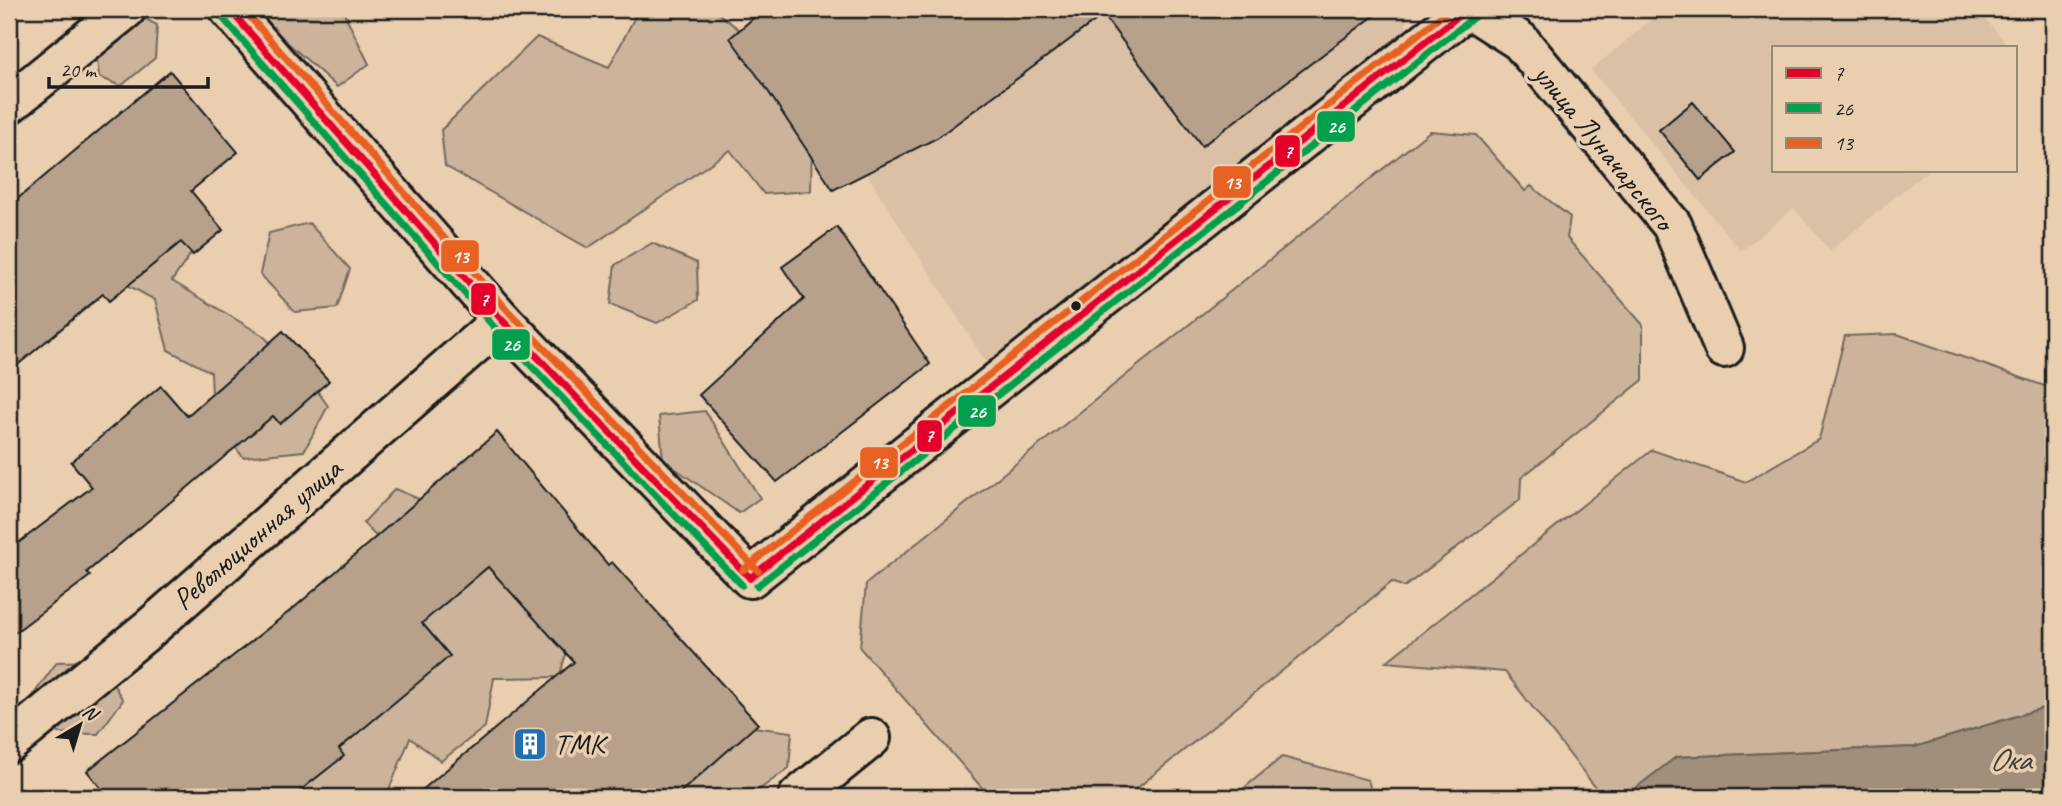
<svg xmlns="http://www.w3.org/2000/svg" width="2062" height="806" font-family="Caveat,sans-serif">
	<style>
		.built { fill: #dac0a5 }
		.green { fill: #cbb49b; stroke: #74685c; stroke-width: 2 }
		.water { fill: #a18f7c; stroke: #6c6156; stroke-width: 2 }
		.building { fill: #b7a18b; stroke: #1c1c1c; stroke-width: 2 }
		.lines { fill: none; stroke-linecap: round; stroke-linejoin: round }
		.minor-casing { stroke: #1c1c1c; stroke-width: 44 }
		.minor { stroke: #e9ceb0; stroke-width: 38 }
		.bus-1-casing { stroke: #e9ceb0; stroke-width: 12 }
		.bus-2-casing { stroke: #e9ceb0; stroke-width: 12 }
		.bus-3-casing { stroke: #e9ceb0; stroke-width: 12 }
		.bus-1 { stroke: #e4002b; stroke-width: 7 }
		.bus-2 { stroke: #019f4e; stroke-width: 7 }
		.bus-3 { stroke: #e76122; stroke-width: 7 }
		.bus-dot { fill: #1c1c1c; stroke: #e9ceb0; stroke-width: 2.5 }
		.labels { text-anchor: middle; stroke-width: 7; stroke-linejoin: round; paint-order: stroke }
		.street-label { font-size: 30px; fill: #1c1c1c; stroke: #e9ceb0 }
		.poi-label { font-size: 30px; fill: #1c1c1c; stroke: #e9ceb0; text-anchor: start }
		.water-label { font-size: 32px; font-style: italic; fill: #443e39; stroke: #e9ceb0 }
		.line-badge { stroke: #e9ceb0; stroke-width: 2.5 }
		.badge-label { font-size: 19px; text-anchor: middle; font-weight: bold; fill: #fff }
	</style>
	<rect width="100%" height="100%" fill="#e9ceb0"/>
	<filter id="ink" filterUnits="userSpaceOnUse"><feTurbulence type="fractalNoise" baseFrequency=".0143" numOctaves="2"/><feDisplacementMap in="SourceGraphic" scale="14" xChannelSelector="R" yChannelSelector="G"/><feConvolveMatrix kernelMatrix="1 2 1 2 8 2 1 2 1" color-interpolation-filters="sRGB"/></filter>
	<g filter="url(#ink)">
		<g class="built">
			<path d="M768 9H1410L1404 36 986 362 867 174 833 190 764 85 745 26Z"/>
			<path d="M1664 9H1977L2009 47H1773V170H1928L1830 251 1794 208 1741 251 1591 70Z"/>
		</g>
		<g class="green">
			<path d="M260 9H342L369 64 337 87 259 17Z"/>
			<path d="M639 9H713L813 88 811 191 764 194 730 150 588 248 445 166 441 130 537 37 609 67Z"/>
			<path d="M136 14 157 25 155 58 121 86 99 77 96 50Z"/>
			<path d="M1430 131 1476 135 1525 191 1531 186 1570 217 1567 238 1643 325V380L1521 478 1520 500 1404 587 1392 582 1126 797H990L860 648 866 584Z"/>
			<path d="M309 223 350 269 337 308 295 312 260 274 269 233Z"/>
			<path d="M114 239H201L172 281 262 335 308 378 328 406 304 451 243 457 213 420 211 372 168 350 155 300 111 276Z"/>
			<path d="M652 243 697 263 698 300 657 323 610 304 615 265Z"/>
			<path d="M1897 334 2053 389V705L1915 747 1677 757 1624 797H1603L1505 672 1386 662 1652 450 1746 482 1819 439 1845 336Z"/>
			<path d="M705 411 760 498 739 513 663 460 659 416Z"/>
			<path d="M395 489 438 507 544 532 574 628 559 677 494 678 485 727 441 761 410 738 386 797H293L297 752 408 569 363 523Z"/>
			<path d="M99 661 123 700 98 734 59 733 29 701 57 662Z"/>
			<path d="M737 725 792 732 789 768 749 797H658Z"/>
			<path d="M1282 757 1368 780 1373 797H1233Z"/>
		</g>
		<path class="water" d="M2053 705V797H1624L1676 757 1915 747Z"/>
		<g class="building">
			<path d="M764 9H1383L1202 146 1103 15 937 138 833 190 764 85 730 38Z"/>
			<path d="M170 71 238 152 191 191 223 230 193 255 181 242 109 301 103 294 9 372V206Z"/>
			<path d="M1693 102 1735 152 1700 180 1659 130Z"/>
			<path d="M837 227 930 364 777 482 699 395 804 299 782 267Z"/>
			<path d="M283 331 329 381 280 424 273 416 87 572 90 576 9 637V550L92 487 71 462 161 386 187 416Z"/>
			<path d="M497 432 608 565 612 562 758 724 675 797H414L574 662 488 567 422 623 450 656 339 749 344 756 292 797H108L87 771 295 607Z"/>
		</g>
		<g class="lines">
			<g class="minor-casing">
				<g id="minor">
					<path d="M229 9 502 320 750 578 1467 9"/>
					<path d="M1470 9 1520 41 1672 225 1724 348"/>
					<path d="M9 104 126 9"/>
					<path d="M9 743 150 628 502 320"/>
					<path d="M798 797 871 738"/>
				</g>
			</g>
			<use href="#minor" class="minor"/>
			<g class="bus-1-casing">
				<g id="bus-1">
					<path d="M229 9 502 320 750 578"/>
					<path d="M750 578 1467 9"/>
				</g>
			</g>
			<g class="bus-2-casing">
				<g id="bus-2">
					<path d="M221 16 494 327 742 585"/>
					<path d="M757 586 1474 17"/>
				</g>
			</g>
			<g class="bus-3-casing">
				<g id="bus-3">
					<path d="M243 9 510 313 758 571"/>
					<path d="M743 570 1450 9"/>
				</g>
			</g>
			<use href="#bus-1" class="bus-1"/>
			<use href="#bus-2" class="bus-2"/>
			<use href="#bus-3" class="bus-3"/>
		</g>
	</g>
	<defs>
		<g id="building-square" transform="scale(1.75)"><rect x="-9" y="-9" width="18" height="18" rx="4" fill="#1f6fb2" stroke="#e9ceb0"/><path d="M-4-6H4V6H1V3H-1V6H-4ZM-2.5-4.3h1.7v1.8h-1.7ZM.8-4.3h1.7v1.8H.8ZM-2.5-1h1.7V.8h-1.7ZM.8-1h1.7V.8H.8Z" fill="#fff"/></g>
	</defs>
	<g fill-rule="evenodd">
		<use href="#building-square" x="530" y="744"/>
	</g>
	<circle class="bus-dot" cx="1076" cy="306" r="6"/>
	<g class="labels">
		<g class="street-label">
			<text transform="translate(1604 147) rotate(51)" y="10">улица Луначарского</text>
			<text transform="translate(257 534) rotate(-41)" y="10">Революционная улица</text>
		</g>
		<g class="poi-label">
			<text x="554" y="754">ТМК</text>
		</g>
		<g class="water-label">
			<text x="2010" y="770">Ока</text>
		</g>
	</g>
	<g class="line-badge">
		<rect x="1316" y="110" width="40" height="33" rx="7" fill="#019f4e"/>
		<rect x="1274" y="134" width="27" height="34" rx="7" fill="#e4002b"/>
		<rect x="1212" y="165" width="40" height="34" rx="7" fill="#e76122"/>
		<rect x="440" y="239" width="40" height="34" rx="7" fill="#e76122"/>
		<rect x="470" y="282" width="27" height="34" rx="7" fill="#e4002b"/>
		<rect x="491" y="328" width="40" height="33" rx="7" fill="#019f4e"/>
		<rect x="957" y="394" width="40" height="34" rx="7" fill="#019f4e"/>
		<rect x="916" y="419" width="27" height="34" rx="7" fill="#e4002b"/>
		<rect x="859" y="446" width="40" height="33" rx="7" fill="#e76122"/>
	</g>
	<g class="badge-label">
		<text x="1336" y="133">26</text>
		<text x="1288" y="158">7</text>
		<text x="1232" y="189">13</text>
		<text x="460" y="263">13</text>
		<text x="484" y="306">7</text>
		<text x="511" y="351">26</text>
		<text x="977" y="418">26</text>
		<text x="929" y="442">7</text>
		<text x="879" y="469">13</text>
	</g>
	<rect width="2062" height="806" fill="none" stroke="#e9ceb0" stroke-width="35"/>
	<rect x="18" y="18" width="2027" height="771" fill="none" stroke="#1c1c1c" stroke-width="2.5" filter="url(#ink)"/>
	<rect x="1772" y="46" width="245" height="126" fill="#e9ceb0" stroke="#978775" stroke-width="2"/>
	<rect x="1786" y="68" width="35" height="10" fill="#e4002b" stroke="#978775" stroke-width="2"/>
	<text x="1834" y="80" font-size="21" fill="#1c1c1c">7</text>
	<rect x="1786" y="103" width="35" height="10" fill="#019f4e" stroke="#978775" stroke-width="2"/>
	<text x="1834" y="116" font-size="21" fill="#1c1c1c">26</text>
	<rect x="1786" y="138" width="35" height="10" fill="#e76122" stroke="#978775" stroke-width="2"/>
	<text x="1834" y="150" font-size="21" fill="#1c1c1c">13</text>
	<g transform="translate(80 725) rotate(38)" stroke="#e9ceb0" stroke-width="5" paint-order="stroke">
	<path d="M0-5L12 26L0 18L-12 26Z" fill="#1c1c1c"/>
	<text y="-10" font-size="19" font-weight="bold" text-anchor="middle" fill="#1c1c1c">N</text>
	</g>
	<path d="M49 77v10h159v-10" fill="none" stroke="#1c1c1c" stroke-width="3.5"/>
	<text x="60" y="77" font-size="21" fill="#1c1c1c" stroke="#e9ceb0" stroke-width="5" paint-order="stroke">20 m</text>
</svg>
